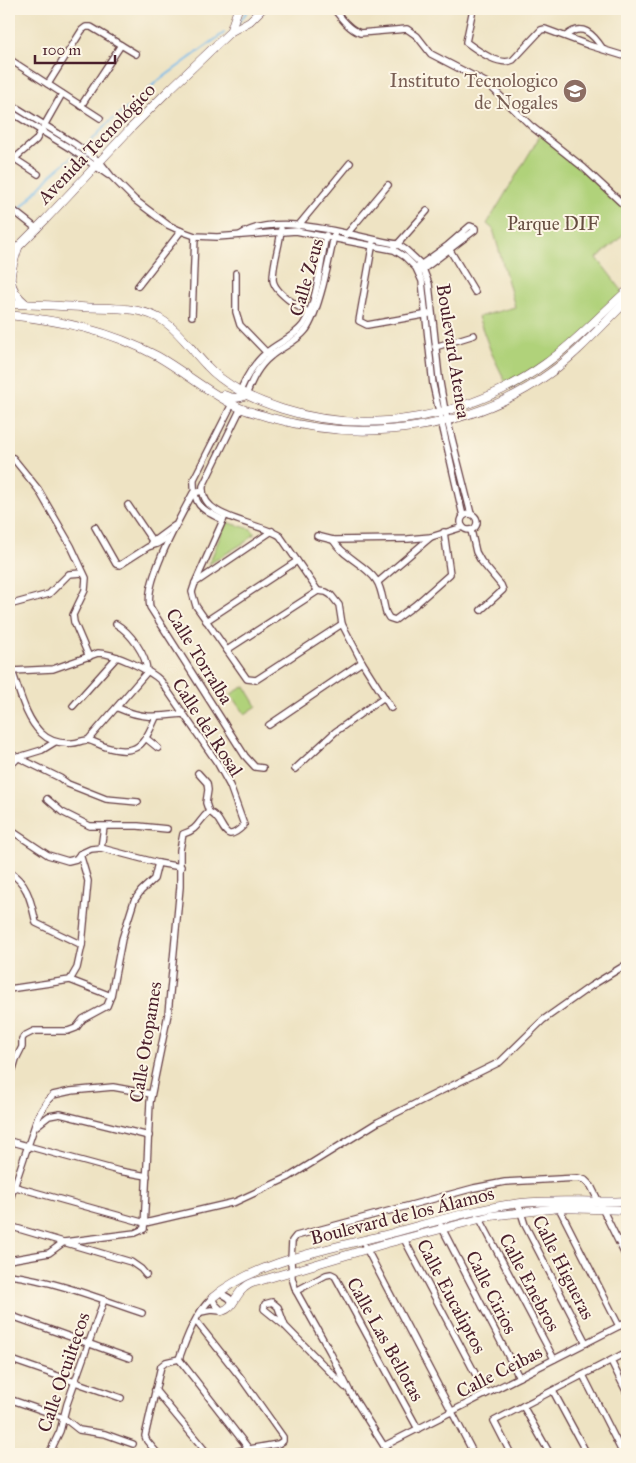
<svg xmlns="http://www.w3.org/2000/svg" width="636" height="1463" font-family="'IM FELL Great Primer',serif">
	<style>
		.green { fill: #b0d27a; stroke: #7d7852 }
		.lines { fill: none; stroke-linecap: round; stroke-linejoin: round }
		.stream { stroke: #74baeb; stroke-width: 2 }
		.street-casing { stroke: #633c42; stroke-width: 8 }
		.secondary-casing { stroke: #633c42; stroke-width: 9 }
		.street { stroke: #fff; stroke-width: 5.5 }
		.secondary { stroke: #fff; stroke-width: 8 }
		.labels { text-anchor: middle; stroke-width: 4; stroke-linejoin: round; paint-order: stroke }
		.education-label { font-size: 19px; fill: #785e54; stroke: #fcf5e5; text-anchor: end }
		.street-label { font-size: 19px; fill: #4a1f2b; stroke: #fcf5e5 }
		.park-label { font-size: 19px; fill: #644c3f; stroke: #fcf5e5 }
	</style>
	<rect width="100%" height="100%" fill="#fcf5e5"/>
	<filter id="ink" filterUnits="userSpaceOnUse"><feTurbulence type="fractalNoise" baseFrequency=".02" numOctaves="2"/><feDisplacementMap in="SourceGraphic" scale="10" xChannelSelector="R" yChannelSelector="G"/><feConvolveMatrix kernelMatrix="1 2 1 2 8 2 1 2 1" color-interpolation-filters="sRGB"/></filter>
	<filter id="wash" filterUnits="userSpaceOnUse"><feTurbulence type="fractalNoise" baseFrequency=".0096" numOctaves="4" result="noise"/><feDisplacementMap in="SourceGraphic" scale="20" xChannelSelector="R" yChannelSelector="G"/><feGaussianBlur stdDeviation="1.12" result="paint"/><feColorMatrix in="noise" values="0 0 0 0 0 0 0 0 0 0 0 0 0 0 0 0 0 1.4 0 .05"/><feComposite in="paint" operator="in"/></filter>
	<g filter="url(#wash)">
		<rect width="100%" height="100%" fill="#eee3c3"/>
		<g class="green">
			<path d="M541 134 627 209V230L617 241 597 258 627 297 549 365 509 389 491 352 478 317 515 307 493 229 487 224Z"/>
			<path d="M226 522 251 529 255 533 247 541 209 564Z"/>
			<path d="M245 686 257 706 245 714 231 694Z"/>
		</g>
		<g class="lines">
			<g class="stream">
				<path d="M237 25 249 9"/>
				<path d="M9 221 52 174 92 140 108 123 141 98 154 84 224 33"/>
			</g>
		</g>
	</g>
	<g filter="url(#ink)">
		<g class="lines">
			<g class="street-casing">
				<g id="street">
					<path d="M334 9C341 18 349 29 360 33L407 29 417 36 431 54 487 83 531 126 584 168 627 208"/>
					<path d="M473 9 466 42C477 50 499 67 513 60L541 30 545 29 588 45 627 57"/>
					<path d="M566 36C582 22 593 34 603 49"/>
					<path d="M9 59 100 118"/>
					<path d="M48 84 82 30 86 27H91L136 54"/>
					<path d="M9 103 75 144 100 162 111 176 135 200 168 225 181 231 195 236 217 237 296 231 373 246 394 250 405 257 416 268 422 281 433 385 463 516"/>
					<path d="M81 106 121 45"/>
					<path d="M9 111 71 149 108 175"/>
					<path d="M9 155 38 174"/>
					<path d="M14 159 36 140 62 94"/>
					<path d="M9 207 37 229"/>
					<path d="M298 226 350 163"/>
					<path d="M281 229C280 245 273 262 273 279 273 292 301 309 312 314"/>
					<path d="M240 235C279 210 354 237 397 244L406 250 421 264 429 284 439 377 445 411 471 514"/>
					<path d="M346 235 388 185"/>
					<path d="M373 242 359 321 367 325 429 314"/>
					<path d="M395 247 427 211"/>
					<path d="M448 247 475 292"/>
					<path d="M419 266 447 246 470 226 475 228V230L421 271"/>
					<path d="M236 273V312L240 325 268 354"/>
					<path d="M138 286 181 231"/>
					<path d="M192 316 195 236"/>
					<path d="M435 347 474 335"/>
					<path d="M240 391C246 377 254 363 266 353 277 343 293 338 303 325 317 304 321 260 326 235"/>
					<path d="M246 395C252 380 258 366 271 356 282 347 296 342 305 331 318 316 330 257 334 235"/>
					<path d="M241 408 203 486C199 519 259 522 280 536L318 591 326 592 331 595 339 605 342 624 362 662 391 708"/>
					<path d="M9 457 13 458 38 489 71 546 86 578 85 590 73 615 74 622 89 657"/>
					<path d="M203 491 193 493C180 518 144 580 150 607L245 756 255 767 263 768"/>
					<path d="M128 505 153 542"/>
					<circle cx="469" cy="522" r="8"/>
					<path d="M225 516 195 583 192 592 196 606 247 679 256 680 342 624"/>
					<path d="M223 520C201 509 193 506 194 479L232 404"/>
					<path d="M95 527 116 564 120 565 148 547 157 544 170 536"/>
					<path d="M471 530 476 552 481 561 501 585 503 590 481 610"/>
					<path d="M317 536 333 540 408 539 431 537 463 527"/>
					<path d="M333 540C343 557 365 564 376 580 382 588 383 603 386 613L389 618 395 620 415 605 450 574 444 532"/>
					<path d="M151 543 174 526"/>
					<path d="M378 582 431 537"/>
					<path d="M195 583 272 531"/>
					<path d="M9 605 49 594 69 574 82 573"/>
					<path d="M206 621 297 561"/>
					<path d="M227 650 318 591"/>
					<path d="M9 664C19 686 23 715 41 733 49 741 61 744 73 743 77 743 83 740 88 740 93 741 100 745 106 747 138 757 144 744 156 717"/>
					<path d="M12 671 53 669 98 653C114 653 150 670 161 681L218 764 230 786 244 825C221 849 226 818 209 812L206 803 208 790 207 783 198 773"/>
					<path d="M73 706 117 657"/>
					<path d="M118 708C143 719 156 717 183 714"/>
					<path d="M269 725 362 662"/>
					<path d="M147 739 158 748"/>
					<path d="M88 740 147 672C147 655 130 632 116 624"/>
					<path d="M9 753 60 778 68 784 106 799 138 802"/>
					<path d="M9 767 19 757 42 750 55 742"/>
					<path d="M295 769 335 732 384 697"/>
					<path d="M47 799 62 812 90 826H138L167 829"/>
					<path d="M9 829 48 855 68 861 76 859 80 854 91 849 101 848 158 863 181 867"/>
					<path d="M101 848 104 827"/>
					<path d="M9 872C28 883 31 902 36 923L82 945"/>
					<path d="M70 980 111 996"/>
					<path d="M9 989 70 980 77 968 82 945 88 881 80 854"/>
					<path d="M13 1069 16 1059 22 1047V1039L24 1036 34 1031H68L76 1028 83 1019 107 1006 111 996 122 939 134 901 141 891 154 879 158 863"/>
					<path d="M35 1127 49 1116 60 1114 149 1136"/>
					<path d="M9 1141 119 1171 147 1176"/>
					<path d="M9 1185 145 1223 235 1202 289 1177 378 1122 500 1062 543 1020 591 986 627 964"/>
					<path d="M9 1202 38 1116 48 1100 53 1095 71 1091 113 1087 151 1094"/>
					<path d="M518 1203 525 1225 586 1343"/>
					<path d="M559 1208 619 1326"/>
					<path d="M480 1219 554 1359"/>
					<path d="M9 1226 131 1262 141 1269 146 1275"/>
					<path d="M441 1226 519 1377"/>
					<path d="M404 1239 486 1394"/>
					<path d="M365 1246 474 1454"/>
					<path d="M9 1260 49 1253 64 1242 135 1233 144 1229 150 1102 168 1014 180 887V850L183 834C200 829 197 821 209 812"/>
					<path d="M9 1275C52 1280 101 1299 142 1313"/>
					<path d="M296 1291 326 1275 331 1274 335 1276 418 1429"/>
					<path d="M219 1292 229 1298 233 1303"/>
					<path d="M201 1312 211 1310 221 1311"/>
					<path d="M9 1315 129 1358"/>
					<path d="M196 1321 241 1378 283 1437V1441L278 1444 220 1454"/>
					<path d="M285 1326 278 1307 272 1302 265 1304 264 1309 285 1326 345 1387"/>
					<path d="M9 1359 121 1398"/>
					<path d="M179 1359 249 1449"/>
					<path d="M611 1361 627 1393"/>
					<path d="M583 1375 623 1454"/>
					<path d="M155 1390 208 1454"/>
					<path d="M553 1391 587 1454"/>
					<path d="M9 1399 64 1418 79 1430 105 1434 133 1444"/>
					<path d="M523 1406 550 1454"/>
					<path d="M384 1446 627 1322"/>
					<path d="M49 1454 60 1431 67 1404 104 1300"/>
					<path d="M158 1454 147 1441 145 1436 161 1366 166 1362 179 1359C186 1339 196 1312 212 1298L215 1304 222 1311"/>
					<path d="M388 1454 384 1446 350 1392 330 1352 296 1291 292 1278 291 1260 292 1241 296 1236 474 1188 505 1182 578 1178 585 1180 591 1186 627 1259"/>
					<path d="M511 1454 494 1421 627 1352"/>
				</g>
			</g>
			<g class="secondary-casing">
				<g id="secondary">
					<path d="M230 32 238 9"/>
					<path d="M18 248C10 272 4 286 26 304"/>
					<path d="M9 256 45 220 132 127 167 92 230 32 250 21 262 9"/>
					<path d="M9 304C33 304 57 306 81 307 108 309 142 305 165 322 182 334 192 351 207 366 216 376 228 384 240 391 252 399 267 404 282 409 369 437 471 417 545 364 575 343 600 315 627 291"/>
					<path d="M9 315C62 321 109 330 157 356 185 372 210 394 240 408 250 412 262 415 272 418 364 444 472 430 550 373 578 353 602 325 627 301"/>
					<path d="M224 395C232 399 239 399 246 395"/>
					<path d="M212 1298C256 1260 336 1248 392 1233 434 1222 478 1208 521 1203 557 1199 592 1203 627 1201"/>
					<path d="M222 1311C234 1308 235 1295 244 1288 248 1284 254 1282 259 1281L384 1244 491 1216 559 1208 627 1210"/>
				</g>
			</g>
			<use href="#street" class="street"/>
			<use href="#secondary" class="secondary"/>
		</g>
	</g>
	<defs>
		<g id="university-disc" transform="scale(1.25)"><circle r="9.5" fill="#8d6e63" stroke="#fcf5e5"/><path d="M0-5L7-2L0 1L-7-2ZM-4 1L0 2.5L4 1V4Q0 6-4 4Z" fill="#fff"/></g>
	</defs>
	<g fill-rule="evenodd">
		<use href="#university-disc" x="575" y="91"/>
	</g>
	<g class="labels">
		<g class="education-label">
			<text x="558" y="87">Instituto Tecnologico<tspan x="558" dy="22">de Nogales</tspan></text>
		</g>
		<g class="street-label">
			<text transform="translate(96 143) rotate(-46)" y="7">Avenida Tecnológico</text>
			<text transform="translate(306 277) rotate(-74)" y="7">Calle Zeus</text>
			<text transform="translate(454 351) rotate(81)" y="7">Boulevard Atenea</text>
			<text transform="translate(200 656) rotate(58)" y="7">Calle Torralba</text>
			<text transform="translate(208 727) rotate(57)" y="7">Calle del Rosal</text>
			<text transform="translate(145 1042) rotate(-81)" y="7">Calle Otopames</text>
			<text transform="translate(402 1215) rotate(-14)" y="7">Boulevard de los Álamos</text>
			<text transform="translate(564 1267) rotate(63)" y="7">Calle Higueras</text>
			<text transform="translate(530 1282) rotate(62)" y="7">Calle Enebros</text>
			<text transform="translate(492 1292) rotate(63)" y="7">Calle Cirios</text>
			<text transform="translate(452 1296) rotate(62)" y="7">Calle Eucaliptos</text>
			<text transform="translate(386 1339) rotate(61)" y="7">Calle Las Bellotas</text>
			<text transform="translate(499 1371) rotate(-27)" y="7">Calle Ceibas</text>
			<text transform="translate(63 1372) rotate(-71)" y="7">Calle Ocuiltecos</text>
		</g>
		<g class="park-label">
			<text x="553" y="230">Parque DIF</text>
		</g>
	</g>
	<rect width="636" height="1463" fill="none" stroke="#fcf5e5" stroke-width="30"/>
	<path d="M35 55v8h80v-8" fill="none" stroke="#4a1f2b" stroke-width="2.5"/>
	<text x="42" y="55" font-size="15" fill="#4a1f2b" stroke="#fcf5e5" stroke-width="4" paint-order="stroke">100 m</text>
</svg>
